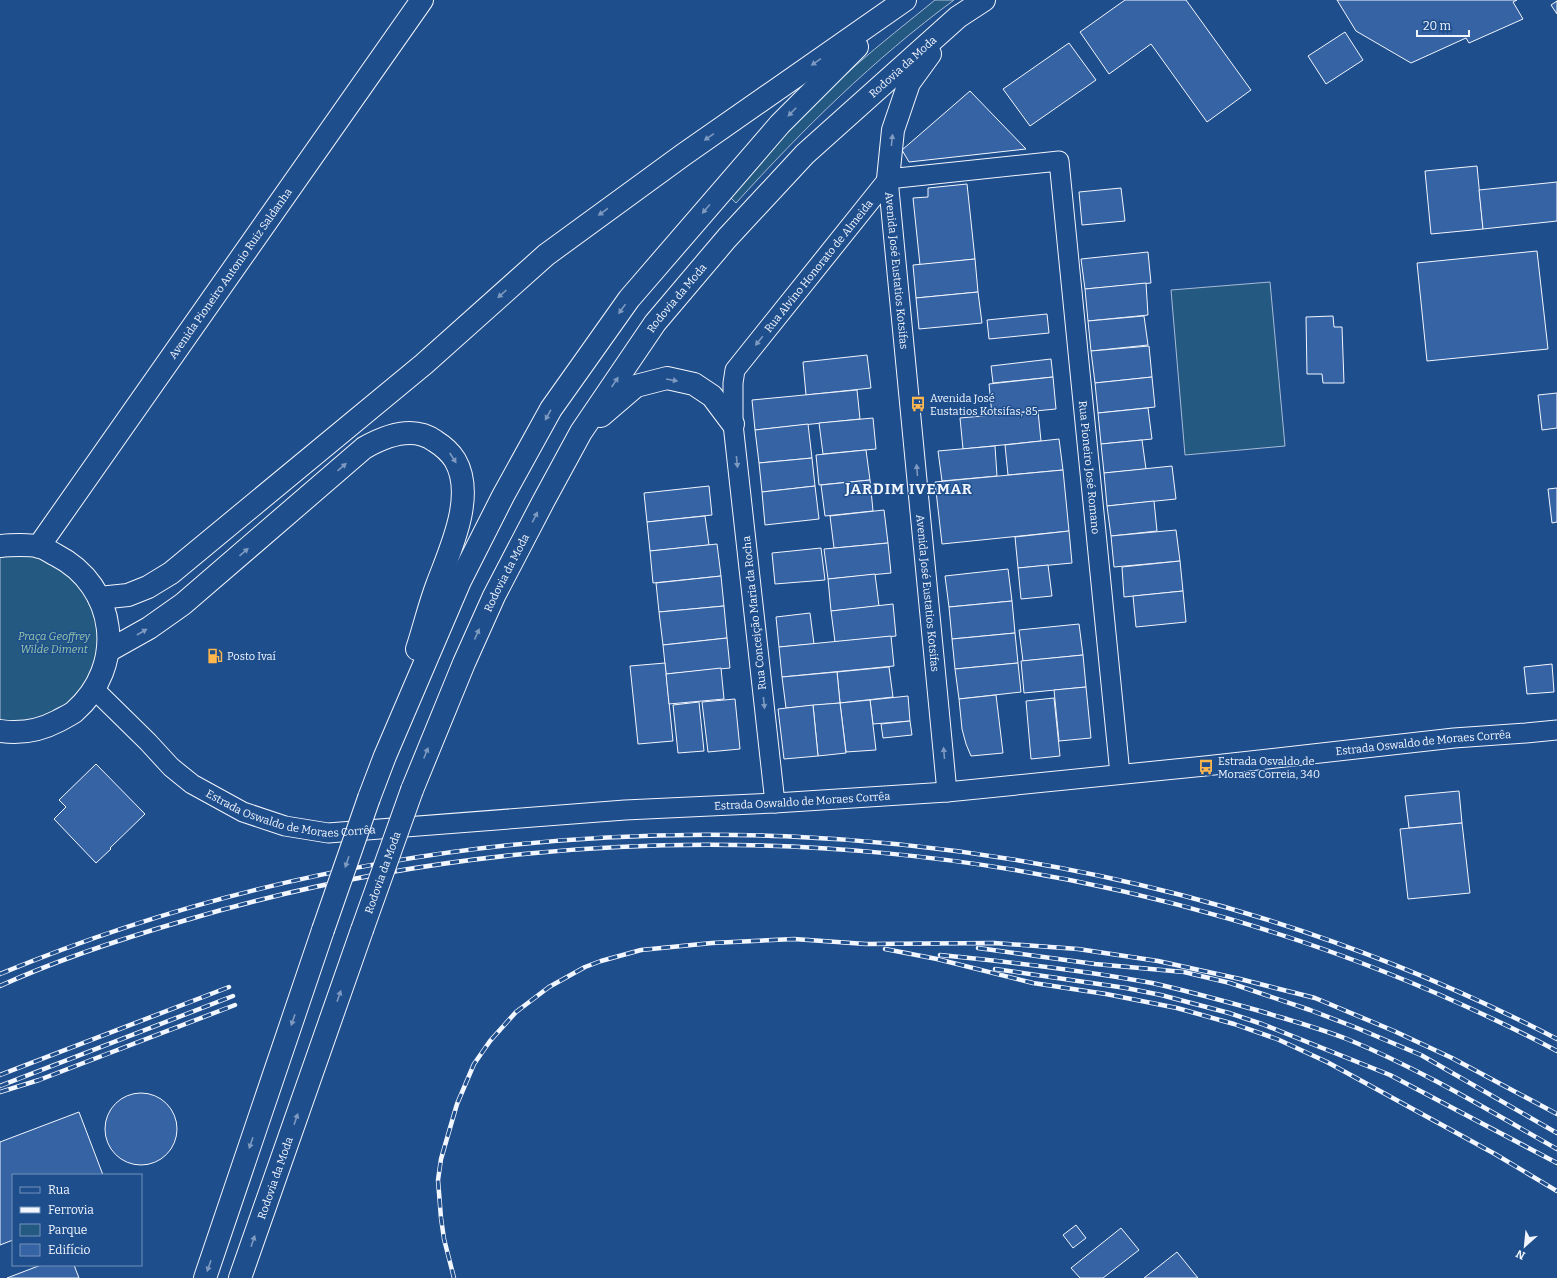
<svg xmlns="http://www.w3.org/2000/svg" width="1557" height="1278" font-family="Bitter,serif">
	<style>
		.green { fill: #245a82; stroke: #a8bbd7 }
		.building { fill: #3563a3; stroke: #f2f6ff }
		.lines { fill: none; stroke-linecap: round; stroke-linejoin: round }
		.minor-casing { stroke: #f2f6ff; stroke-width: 21 }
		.major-casing { stroke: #f2f6ff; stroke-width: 24 }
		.highway-casing { stroke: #f2f6ff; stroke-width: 24 }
		.minor { stroke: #1f4e8c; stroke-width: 19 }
		.major { stroke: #1f4e8c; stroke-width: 22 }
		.highway { stroke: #1f4e8c; stroke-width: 22 }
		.rail-casing { stroke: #f2f6ff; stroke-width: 4.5 }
		.rail { stroke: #1f4e8c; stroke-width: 3; stroke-dasharray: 9; stroke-linecap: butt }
		.highway-bridge-casing { stroke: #f2f6ff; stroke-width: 24; stroke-linecap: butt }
		.highway-bridge { stroke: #1f4e8c; stroke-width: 22 }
		.oneway { fill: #7e9ac0 }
		.labels { text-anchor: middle; stroke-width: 3; stroke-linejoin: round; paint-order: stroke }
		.street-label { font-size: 11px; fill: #f2f6ff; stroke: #1f4e8c }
		.poi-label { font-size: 11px; fill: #f2f6ff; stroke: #1f4e8c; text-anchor: start }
		.park-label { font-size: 11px; font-style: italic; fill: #97c8a6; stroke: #1f4e8c }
		.district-label { font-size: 15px; font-weight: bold; letter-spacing: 1px; fill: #f2f6ff; stroke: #1f4e8c }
	</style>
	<rect width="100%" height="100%" fill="#1f4e8c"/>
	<g class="green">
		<path d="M935 0H954C874 59 803 129 736 203L729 196C769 151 810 106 855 66 881 43 908 22 935 0Z"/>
		<path d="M1270 282 1285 446 1185 455 1171 290Z"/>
		<path d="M0 546 68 561 109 634 74 712 0 731Z"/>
	</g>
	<g class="building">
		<path d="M1125 0H1186L1251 90 1207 122 1151 44 1109 74 1080 32Z"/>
		<path d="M1337 0H1517L1513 2 1523 19 1469 43 1466 38 1411 63 1356 31Z"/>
		<path d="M1557 1V14L1551 5Z"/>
		<path d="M1345 32 1363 60 1326 84 1308 56Z"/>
		<path d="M1069 43 1096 80 1030 126 1003 89Z"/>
		<path d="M970 91 1026 149 909 162 902 150Z"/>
		<path d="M1477 166 1483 229 1431 234 1425 171Z"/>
		<path d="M1557 182V221L1483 229 1479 190Z"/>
		<path d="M967 184 975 259 920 265 913 198 928 197V188Z"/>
		<path d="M1121 188 1125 221 1082 225 1079 192Z"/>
		<path d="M1537 251 1548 349 1427 361 1417 263Z"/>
		<path d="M1148 252 1151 283 1085 289 1081 259Z"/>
		<path d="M975 259 978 292 916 298 913 265Z"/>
		<path d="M1146 283 1148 315 1088 321 1085 289Z"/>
		<path d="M978 292 982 323 919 329 916 298Z"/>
		<path d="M1047 314 1049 333 989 339 987 320Z"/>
		<path d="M1144 316 1148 345 1091 351 1088 321Z"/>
		<path d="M1333 316 1334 327H1342L1344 383H1323L1322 374H1307L1306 317Z"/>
		<path d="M1149 346 1152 377 1095 383 1091 351Z"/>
		<path d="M867 355 871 388 806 395 803 362Z"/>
		<path d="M1051 359 1053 377 993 383 991 366Z"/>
		<path d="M1053 377 1056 409 992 415 989 384Z"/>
		<path d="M1152 377 1155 407 1098 413 1095 383Z"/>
		<path d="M857 390 860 419 755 430 752 400Z"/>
		<path d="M1557 393V428L1542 430 1538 395Z"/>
		<path d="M1148 408 1152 439 1101 444 1098 413Z"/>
		<path d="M1038 411 1041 441 963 449 960 418Z"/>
		<path d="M873 418 876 449 823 454 819 423Z"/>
		<path d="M808 424 812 458 759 463 755 430Z"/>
		<path d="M1059 439 1063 470 1008 475 1005 445Z"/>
		<path d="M1142 440 1146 469 1104 473 1101 444Z"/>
		<path d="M995 446 997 476 942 481 938 451Z"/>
		<path d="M866 450 870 480 819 485 816 455Z"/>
		<path d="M812 458 815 486 762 492 759 463Z"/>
		<path d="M1172 466 1176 499 1107 506 1104 473Z"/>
		<path d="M1063 470 1069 531 942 544 935 482Z"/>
		<path d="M870 480 873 511 825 516 821 485Z"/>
		<path d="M709 486 712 515 647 522 644 493Z"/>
		<path d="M815 486 819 519 765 525 762 492Z"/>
		<path d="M1557 488V522L1552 523 1548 489Z"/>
		<path d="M1154 501 1157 531 1111 536 1107 506Z"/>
		<path d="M884 510 888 543 834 548 830 516Z"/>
		<path d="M705 516 709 545 650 551 647 522Z"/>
		<path d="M1176 530 1180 561 1114 567 1111 536Z"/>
		<path d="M1069 531 1072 563 1018 568 1015 537Z"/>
		<path d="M888 543 891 573 828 579 824 549Z"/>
		<path d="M717 544 721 576 653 583 650 551Z"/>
		<path d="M821 548 825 580 775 584 772 553Z"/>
		<path d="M1180 561 1183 591 1124 597 1122 567Z"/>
		<path d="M1048 565 1052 596 1021 599 1018 568Z"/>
		<path d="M1008 569 1012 601 949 607 945 576Z"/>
		<path d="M875 574 879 606 831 611 828 579Z"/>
		<path d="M721 576 724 606 659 612 656 583Z"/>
		<path d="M1183 591 1186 622 1136 627 1133 596Z"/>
		<path d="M1012 601 1015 633 952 639 949 607Z"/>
		<path d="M893 604 896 636 835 642 831 611Z"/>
		<path d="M724 606 727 638 663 645 659 612Z"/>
		<path d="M810 613 814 644 779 647 776 617Z"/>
		<path d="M1079 624 1083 655 1023 661 1019 630Z"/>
		<path d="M1015 633 1018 663 955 669 952 639Z"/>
		<path d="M891 636 894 666 782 677 779 647Z"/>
		<path d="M727 638 730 668 666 674 663 645Z"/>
		<path d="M1083 655 1086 687 1024 693 1021 661Z"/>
		<path d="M665 663 673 741 638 744 630 666Z"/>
		<path d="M1018 663 1021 692 959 699 955 669Z"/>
		<path d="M1552 664 1554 692 1527 694 1524 667Z"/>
		<path d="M889 667 893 697 840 703 837 672Z"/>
		<path d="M721 668 724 699 669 704 666 674Z"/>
		<path d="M837 672 840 703 786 708 782 677Z"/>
		<path d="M1086 687 1091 738 1059 741 1054 690Z"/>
		<path d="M996 695 1003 753 971 756 966 744 962 729 959 699Z"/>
		<path d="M908 696 910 721 873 724 870 700Z"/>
		<path d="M1054 698 1060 756 1031 759 1026 701Z"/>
		<path d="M735 699 740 749 708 752 702 702Z"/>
		<path d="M870 700 876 750 846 752 840 703Z"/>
		<path d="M699 702 704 751 678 753 673 705Z"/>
		<path d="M840 703 846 753 818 756 813 705Z"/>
		<path d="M813 705 818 756 784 759 778 709Z"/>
		<path d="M910 721 912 735 883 738 881 724Z"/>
		<path d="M96 764 145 814 110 848 111 849 96 863 54 819 66 807 59 800Z"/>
		<path d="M1459 791 1462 823 1409 828 1405 796Z"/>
		<path d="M1462 823 1470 893 1408 899 1400 829Z"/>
		<circle cx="141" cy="1129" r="36"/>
		<path d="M79 1112 103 1175H13V1240L0 1245V1142Z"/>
		<path d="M1076 1225 1086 1238 1073 1248 1063 1235Z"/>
		<path d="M1121 1228 1139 1250 1103 1278H1080L1071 1268Z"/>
		<path d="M1177 1252 1198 1278H1144Z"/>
		<path d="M41 1265H74L79 1278H7Z"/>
	</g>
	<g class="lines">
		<g class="minor-casing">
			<g id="minor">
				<path id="s1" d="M888 179 947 792"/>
				<path id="s2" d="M94 689 148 742 171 767 192 784 243 812 285 826 328 833 625 810 775 803 947 792 1205 766 1454 738 1526 733 1557 730"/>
				<path id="s3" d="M775 803 733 424V383L735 370 888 179 1059 161 1120 774"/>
			</g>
		</g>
		<g class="major-casing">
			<g id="major">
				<path d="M0 546C8 545 32 544 39 547 45 548 50 552 56 555 117 586 127 666 74 712 70 715 63 718 58 721 41 730 20 734 0 731"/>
				<path id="s4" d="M39 546 422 0"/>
			</g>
		</g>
		<g class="highway-casing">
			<g id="highway">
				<path d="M888 179 893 130 909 83 930 54"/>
				<path d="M601 416 636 386 667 378 694 384 712 396 733 424"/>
				<path d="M99 598 128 595 148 587 171 573 424 364 546 255 683 155 905 0"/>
				<path d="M108 651 149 628 183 604 364 448C385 436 413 425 435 441 443 446 450 452 455 460 476 496 450 550 437 585 429 606 424 628 417 649"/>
				<path id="s5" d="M412 790 464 663 494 596 543 502 581 432 655 323 727 238 805 154 958 17 984 0"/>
				<path d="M369 798 385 756 460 581 503 496 551 409 629 299 780 124 857 47"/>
				<path d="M205 1278 323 930"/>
				<path id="s6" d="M240 1278 362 930"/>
			</g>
		</g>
		<use href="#minor" class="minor"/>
		<use href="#major" class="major"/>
		<use href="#highway" class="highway"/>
		<g class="rail-casing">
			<g id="rail">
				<path d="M978 948 1095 964 1184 972 1230 983 1310 1010 1357 1028 1421 1055 1557 1133"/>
				<path d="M885 949 937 959 1033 983 1106 994 1177 1008 1234 1024 1277 1039 1327 1062 1495 1154 1557 1191"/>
				<path d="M940 955C1011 962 1082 970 1152 983 1188 991 1224 1001 1260 1011 1289 1020 1319 1028 1347 1039 1420 1069 1488 1110 1557 1149"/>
				<path d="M995 969 1126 988 1161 995 1229 1013 1262 1024 1390 1075 1557 1163"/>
				<path d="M0 974C497 768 1079 791 1557 1039"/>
				<path d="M0 986C59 959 121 939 183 921 634 786 1139 831 1557 1051"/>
				<path d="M0 1075 229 987"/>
				<path d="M0 1086 233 996"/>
				<path d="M0 1092 39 1080 235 1005"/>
				<path d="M454 1278 444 1239 441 1218 438 1180 441 1159 457 1104 474 1064 490 1041 516 1012 549 987 585 967 601 961 641 950 712 943 794 939 866 944 994 943 1078 949 1158 961 1240 979 1315 998 1394 1031 1452 1058 1557 1114"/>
			</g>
		</g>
		<use href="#rail" class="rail"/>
		<g class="highway-bridge-casing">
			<g id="highway-bridge">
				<path d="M323 930 369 798"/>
				<path id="s7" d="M362 930 412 790"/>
			</g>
		</g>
		<use href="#highway-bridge" class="highway-bridge"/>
	</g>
	<defs><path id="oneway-solid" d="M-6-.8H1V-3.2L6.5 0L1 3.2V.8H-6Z"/></defs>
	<g class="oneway">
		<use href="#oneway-solid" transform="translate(816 62) rotate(145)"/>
		<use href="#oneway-solid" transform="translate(792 112) rotate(134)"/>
		<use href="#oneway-solid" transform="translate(709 137) rotate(145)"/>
		<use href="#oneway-solid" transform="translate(892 140) rotate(-84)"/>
		<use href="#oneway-solid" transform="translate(706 209) rotate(131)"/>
		<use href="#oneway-solid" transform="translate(603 212) rotate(144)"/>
		<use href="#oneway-solid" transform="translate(502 294) rotate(138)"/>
		<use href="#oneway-solid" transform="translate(622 309) rotate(125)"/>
		<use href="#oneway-solid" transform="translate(759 341) rotate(129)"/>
		<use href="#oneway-solid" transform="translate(672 380) rotate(10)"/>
		<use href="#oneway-solid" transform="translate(615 382) rotate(-56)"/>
		<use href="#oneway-solid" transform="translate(548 415) rotate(119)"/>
		<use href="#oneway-solid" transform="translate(453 458) rotate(57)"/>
		<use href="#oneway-solid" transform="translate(737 462) rotate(84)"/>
		<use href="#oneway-solid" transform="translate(342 467) rotate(-41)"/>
		<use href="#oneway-solid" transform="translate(917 470) rotate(-95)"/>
		<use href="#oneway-solid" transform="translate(535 517) rotate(-63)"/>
		<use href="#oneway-solid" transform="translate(244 552) rotate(-41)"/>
		<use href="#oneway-solid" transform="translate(142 632) rotate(-30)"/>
		<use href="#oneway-solid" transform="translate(477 634) rotate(-66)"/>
		<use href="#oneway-solid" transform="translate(764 703) rotate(84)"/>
		<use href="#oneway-solid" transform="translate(426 753) rotate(-68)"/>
		<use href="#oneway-solid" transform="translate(944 753) rotate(-95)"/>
		<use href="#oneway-solid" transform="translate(347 862) rotate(109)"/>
		<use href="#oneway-solid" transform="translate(339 996) rotate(-71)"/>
		<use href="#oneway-solid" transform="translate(293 1020) rotate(109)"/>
		<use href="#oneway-solid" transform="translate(296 1119) rotate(-71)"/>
		<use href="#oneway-solid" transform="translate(251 1143) rotate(109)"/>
		<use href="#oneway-solid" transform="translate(253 1241) rotate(-71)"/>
		<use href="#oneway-solid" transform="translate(209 1266) rotate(109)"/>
	</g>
	<defs>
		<g id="bus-bare" transform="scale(1.2)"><path d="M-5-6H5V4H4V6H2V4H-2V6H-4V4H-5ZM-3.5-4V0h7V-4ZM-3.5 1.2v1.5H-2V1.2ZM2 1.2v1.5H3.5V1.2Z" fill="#ffb74d" stroke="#1f4e8c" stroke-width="2.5" paint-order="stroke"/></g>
		<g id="fuel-bare" transform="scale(1.2)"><path d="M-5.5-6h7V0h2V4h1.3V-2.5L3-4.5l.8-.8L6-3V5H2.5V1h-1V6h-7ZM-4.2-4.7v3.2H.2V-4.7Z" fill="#ffb74d" stroke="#1f4e8c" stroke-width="2.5" paint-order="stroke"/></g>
	</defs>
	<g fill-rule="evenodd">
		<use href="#bus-bare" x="918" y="404"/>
		<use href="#fuel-bare" x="215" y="656"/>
		<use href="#bus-bare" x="1206" y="767"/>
	</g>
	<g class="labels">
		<g class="street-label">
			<text dy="4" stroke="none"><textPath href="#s5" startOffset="885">Rodovia da Moda</textPath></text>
			<text dy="4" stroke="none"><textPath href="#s3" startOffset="569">Rua Alvino Honorato de Almeida</textPath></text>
			<text dy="4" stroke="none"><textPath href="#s1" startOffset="92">Avenida José Eustatios Kotsifas</textPath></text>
			<text dy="4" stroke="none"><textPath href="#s4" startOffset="333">Avenida Pioneiro Antonio Ruiz Saldanha</textPath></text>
			<text dy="4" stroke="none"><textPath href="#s5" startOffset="561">Rodovia da Moda</textPath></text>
			<text dy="4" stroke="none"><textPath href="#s3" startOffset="1160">Rua Pioneiro José Romano</textPath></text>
			<text dy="4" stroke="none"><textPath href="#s5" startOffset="237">Rodovia da Moda</textPath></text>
			<text dy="4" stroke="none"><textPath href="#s1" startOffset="416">Avenida José Eustatios Kotsifas</textPath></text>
			<text transform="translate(754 613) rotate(-96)" y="4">Rua Conceição Maria da Rocha</text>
			<text dy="4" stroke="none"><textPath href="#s2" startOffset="1382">Estrada Oswaldo de Moraes Corrêa</textPath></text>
			<text dy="4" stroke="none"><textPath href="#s2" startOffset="758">Estrada Oswaldo de Moraes Corrêa</textPath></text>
			<text dy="4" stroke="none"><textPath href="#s2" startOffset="242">Estrada Oswaldo de Moraes Corrêa</textPath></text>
			<text dy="4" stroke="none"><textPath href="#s7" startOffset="61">Rodovia da Moda</textPath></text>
			<text dy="4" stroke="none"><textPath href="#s6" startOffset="106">Rodovia da Moda</textPath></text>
		</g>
		<g class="poi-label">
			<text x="930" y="402">Avenida José<tspan x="930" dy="13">Eustatios Kotsifas, 85</tspan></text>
			<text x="227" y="660">Posto Ivaí</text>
			<text x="1218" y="765">Estrada Osvaldo de<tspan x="1218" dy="13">Moraes Correia, 340</tspan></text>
		</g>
		<g class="park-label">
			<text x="54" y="640">Praça Geoffrey<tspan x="54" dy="13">Wilde Diment</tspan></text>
		</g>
		<g class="district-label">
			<text x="909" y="494">JARDIM IVEMAR</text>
		</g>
	</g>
	<rect x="12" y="1174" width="130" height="92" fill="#1f4e8c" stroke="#7391ba"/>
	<rect x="20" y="1187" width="20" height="6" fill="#1f4e8c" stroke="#7391ba"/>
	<text x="48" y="1194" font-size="12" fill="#f2f6ff">Rua</text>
	<rect x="20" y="1207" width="20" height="6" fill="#f2f6ff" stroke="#7391ba"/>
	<text x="48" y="1214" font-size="12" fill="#f2f6ff">Ferrovia</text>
	<rect x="20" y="1224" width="20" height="12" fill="#245a82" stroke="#7391ba"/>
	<text x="48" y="1234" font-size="12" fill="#f2f6ff">Parque</text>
	<rect x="20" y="1244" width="20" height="12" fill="#3563a3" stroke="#7391ba"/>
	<text x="48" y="1254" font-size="12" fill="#f2f6ff">Edifício</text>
	<g transform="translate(1525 1246) rotate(207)" stroke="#1f4e8c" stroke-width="3" paint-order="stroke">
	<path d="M0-3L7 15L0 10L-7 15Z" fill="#f2f6ff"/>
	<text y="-6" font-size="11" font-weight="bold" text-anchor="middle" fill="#f2f6ff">N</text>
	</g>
	<path d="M1417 30v6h52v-6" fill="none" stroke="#f2f6ff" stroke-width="2"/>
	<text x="1423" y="30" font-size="12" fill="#f2f6ff" stroke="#1f4e8c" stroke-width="3" paint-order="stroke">20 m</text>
</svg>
